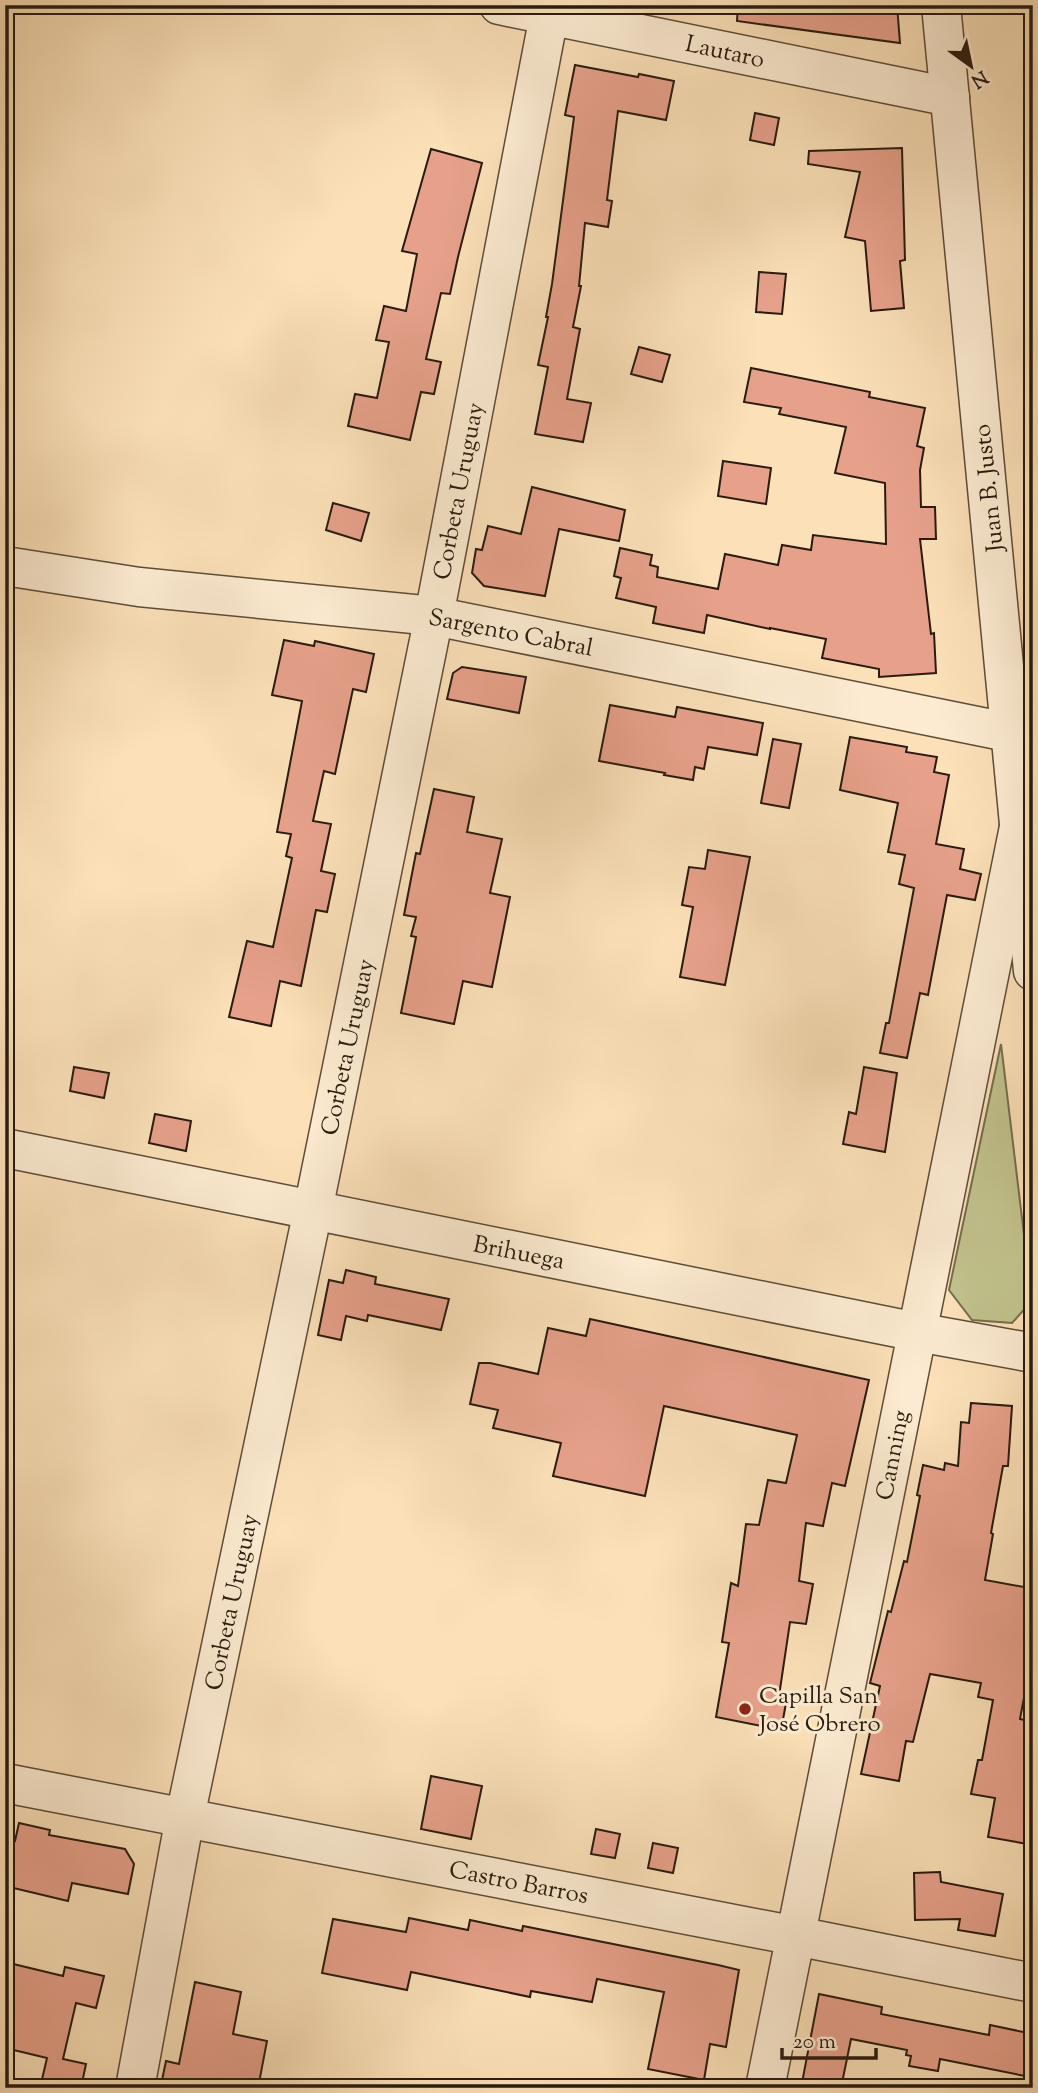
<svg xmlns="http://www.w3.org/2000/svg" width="1038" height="2093" font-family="'Sorts Mill Goudy',serif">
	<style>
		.green { fill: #c1c28d; stroke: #756e4e; stroke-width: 2 }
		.building { fill: #e7a18b; stroke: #291b0e; stroke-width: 2 }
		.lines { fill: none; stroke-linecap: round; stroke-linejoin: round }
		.minor-casing { stroke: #5e4c38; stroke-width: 41 }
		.minor { stroke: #fcebd1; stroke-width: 38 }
		.poi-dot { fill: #8f2418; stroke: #fcebd1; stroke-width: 2.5 }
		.labels { text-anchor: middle; stroke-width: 6; stroke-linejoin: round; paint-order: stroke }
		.street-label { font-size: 24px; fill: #291b0e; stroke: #fcebd1 }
		.poi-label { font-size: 24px; fill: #291b0e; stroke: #fcebd1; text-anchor: start }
	</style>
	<rect width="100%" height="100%" fill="#fbe0b8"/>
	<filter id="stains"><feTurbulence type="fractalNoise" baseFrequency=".00286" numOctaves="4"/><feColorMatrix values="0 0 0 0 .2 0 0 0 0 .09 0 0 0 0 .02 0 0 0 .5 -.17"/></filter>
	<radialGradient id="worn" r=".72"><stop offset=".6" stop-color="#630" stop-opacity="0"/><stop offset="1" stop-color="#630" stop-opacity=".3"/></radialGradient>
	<path class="green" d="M1001 1044 1032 1301 1012 1323 972 1320 949 1290Z"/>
	<g class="building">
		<path d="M738 5H897L900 43 737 21Z"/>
		<path d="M575 65 638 77 639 74 674 81 666 120 618 111 607 200 612 201 608 227 585 223 579 286H581L573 327 580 329 567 399 591 403 583 442 535 434 548 367 538 365 548 317H546L552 284 574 117 565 115Z"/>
		<path d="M755 113 779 118 774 145 750 140Z"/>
		<path d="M902 148 905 260 900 261 904 308 871 311 865 241 845 237 860 172 808 164 809 151Z"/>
		<path d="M431 149 482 163 458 257 450 294 441 293 426 359 441 362 434 394 421 392 410 440 348 426 355 394 377 398 389 342 376 340 384 306 406 311 417 254 402 251Z"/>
		<path d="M759 272 786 274 782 314 756 312Z"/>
		<path d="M639 347 670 355 662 382 631 374Z"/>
		<path d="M751 368 870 392 869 397 925 408 917 446 924 448 920 470 921 507H935L936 539H920L931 634 934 633 936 673 879 677V669L822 658 826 639 770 628V629L707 615 704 633 653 623 656 607 616 598 621 578 614 576 620 548 652 555 650 565 658 567 657 577 718 589 725 554 778 565 782 545 811 550 813 535 886 544 885 483 835 473 846 427 779 414 781 408 744 402Z"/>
		<path d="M723 461 771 468 766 504 718 496Z"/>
		<path d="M532 487 625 510 619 541 559 529 545 596 484 586 472 573 476 549 482 550 488 526 521 534Z"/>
		<path d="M333 503 369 513 361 541 326 530Z"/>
		<path d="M284 640 314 646 315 641 374 654 366 692 353 689 335 774 324 771 313 821 331 824 321 871 335 874 327 912 316 910 301 986 280 981 271 1026 229 1017 247 941 273 947 292 858 286 856 291 834 277 832 302 701 272 695Z"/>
		<path d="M462 667 526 677 519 713 447 699 453 673Z"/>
		<path d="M610 705 675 717 677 707 763 723 757 755 708 747 704 769 695 767 693 780 664 775 665 773 599 761Z"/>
		<path d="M850 737 907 747 906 752 937 757 934 772 949 775 936 844 964 849 960 869 981 874 975 900 947 895 928 995 920 993 907 1058 880 1053 886 1023H889L914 888 899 884 905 855 888 852 898 803 840 790Z"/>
		<path d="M773 739 801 744 789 808 761 803Z"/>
		<path d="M434 789 474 797 467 832 502 839 490 893 510 897 492 987 463 981 454 1024 401 1013 416 937 411 936 416 917 404 915 416 853 420 854Z"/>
		<path d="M708 850 750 857 725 985 680 977 693 907 682 905 689 867 705 869Z"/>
		<path d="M74 1067 109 1073 104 1098 70 1091Z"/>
		<path d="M864 1067 897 1073 885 1152 843 1144 849 1112 856 1114Z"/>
		<path d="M155 1114 191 1121 186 1151 149 1143Z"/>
		<path d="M346 1270 376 1277 375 1284 449 1299 441 1330 368 1315 367 1321 346 1316 341 1340 318 1335 329 1280 343 1283Z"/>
		<path d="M590 1319 869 1380 845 1486 832 1483 823 1526 806 1523 799 1581 813 1584 806 1624 790 1622 779 1696 787 1698 781 1730 716 1717 729 1643 722 1642 731 1583 738 1586 746 1524 759 1525 768 1480 786 1483 797 1435 664 1406 645 1496 553 1476 561 1443 493 1428 498 1410 470 1404 479 1363H490L538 1374 548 1328 586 1336Z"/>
		<path d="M971 1403 1012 1406 1008 1466H1003L991 1533 993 1534 985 1580 1024 1587 1033 1675 1028 1676 1020 1719 1033 1722V1756L1025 1797 1033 1798V1845L988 1837 995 1798 971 1794 978 1760H982L993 1700 978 1697 981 1683 930 1674 913 1742 906 1741 899 1781 861 1774 880 1686 870 1683 888 1611 891 1612 904 1561 907 1562 920 1496 917 1495 923 1465 944 1470 945 1463 958 1466 961 1422 969 1423Z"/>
		<path d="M431 1776 482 1786 471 1839 421 1829Z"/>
		<path d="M19 1823 50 1830 49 1835 125 1849 134 1864 128 1894 72 1883 68 1901 5 1886V1838L15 1841Z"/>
		<path d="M596 1829 620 1834 615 1858 591 1854Z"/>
		<path d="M653 1843 678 1848 673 1873 648 1868Z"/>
		<path d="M940 1872 941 1882 1003 1894 995 1936 958 1930 960 1919 915 1920 914 1873Z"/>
		<path d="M409 1918 468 1930 470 1920 522 1931 523 1926 718 1965 739 1970 726 2047 710 2044 704 2080 648 2069 664 1992 597 1979 592 2002 531 1991 530 1997 411 1972 407 1990 322 1973 333 1919 406 1932Z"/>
		<path d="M5 1962 63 1976 65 1967 104 1976 96 2008 76 2003 63 2059 86 2064 81 2088H40L47 2058 5 2048Z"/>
		<path d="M195 1982 241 1992 233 2034 267 2041 258 2088H174L161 2085 166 2061 179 2064Z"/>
		<path d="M819 1994 882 2007 881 2014 989 2035 990 2025 1033 2034V2063L1030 2077 940 2059 938 2071 909 2066 911 2056 906 2055 907 2050 851 2039 841 2088H801Z"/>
	</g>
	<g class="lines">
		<g class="minor-casing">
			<g id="minor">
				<path d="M499 5 950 97"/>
				<path d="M941 5 1033 971"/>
				<path d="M5 566 139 587 434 616 1012 733"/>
				<path d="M5 1148 917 1332 1033 1353"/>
				<path d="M5 1783 796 1936 1033 1983"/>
				<path d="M135 2088 185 1817 313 1210 434 616 551 5"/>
				<path d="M765 2088 1020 822"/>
			</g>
		</g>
		<use href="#minor" class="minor"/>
	</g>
	<circle class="poi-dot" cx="745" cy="1709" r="7"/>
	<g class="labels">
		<g class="street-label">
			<text transform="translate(725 51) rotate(12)" y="8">Lautaro</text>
			<text transform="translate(988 488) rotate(-96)" y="8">Juan B. Justo</text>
			<text transform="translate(458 491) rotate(-79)" y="8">Corbeta Uruguay</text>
			<text transform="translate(511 632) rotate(11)" y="8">Sargento Cabral</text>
			<text transform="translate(347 1047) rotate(-78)" y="8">Corbeta Uruguay</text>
			<text transform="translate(519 1252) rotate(11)" y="8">Brihuega</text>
			<text transform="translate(892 1455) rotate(-79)" y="8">Canning</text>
			<text transform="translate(231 1602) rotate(-78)" y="8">Corbeta Uruguay</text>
			<text transform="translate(519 1882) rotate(11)" y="8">Castro Barros</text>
		</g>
		<g class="poi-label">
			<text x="759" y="1703">Capilla San<tspan x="759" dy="28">José Obrero</tspan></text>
		</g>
	</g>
	<rect width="1038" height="2093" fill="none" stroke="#fbe0b8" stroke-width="28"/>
	<rect x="7" y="7" width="1024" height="2079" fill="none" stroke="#291b0e" stroke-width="3.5"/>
	<rect x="14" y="14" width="1010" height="2065" fill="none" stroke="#291b0e" stroke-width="2"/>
	<g transform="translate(971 66) rotate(147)" stroke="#fcebd1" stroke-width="5" paint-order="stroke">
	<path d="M0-5L12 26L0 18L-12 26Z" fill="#291b0e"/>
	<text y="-10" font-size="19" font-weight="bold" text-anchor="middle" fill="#291b0e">N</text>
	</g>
	<path d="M782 2048v10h94v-10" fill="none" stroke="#291b0e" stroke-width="3.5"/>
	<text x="793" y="2048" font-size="21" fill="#291b0e" stroke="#fcebd1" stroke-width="5" paint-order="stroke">20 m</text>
	<rect width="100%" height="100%" filter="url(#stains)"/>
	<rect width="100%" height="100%" fill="url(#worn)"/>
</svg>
